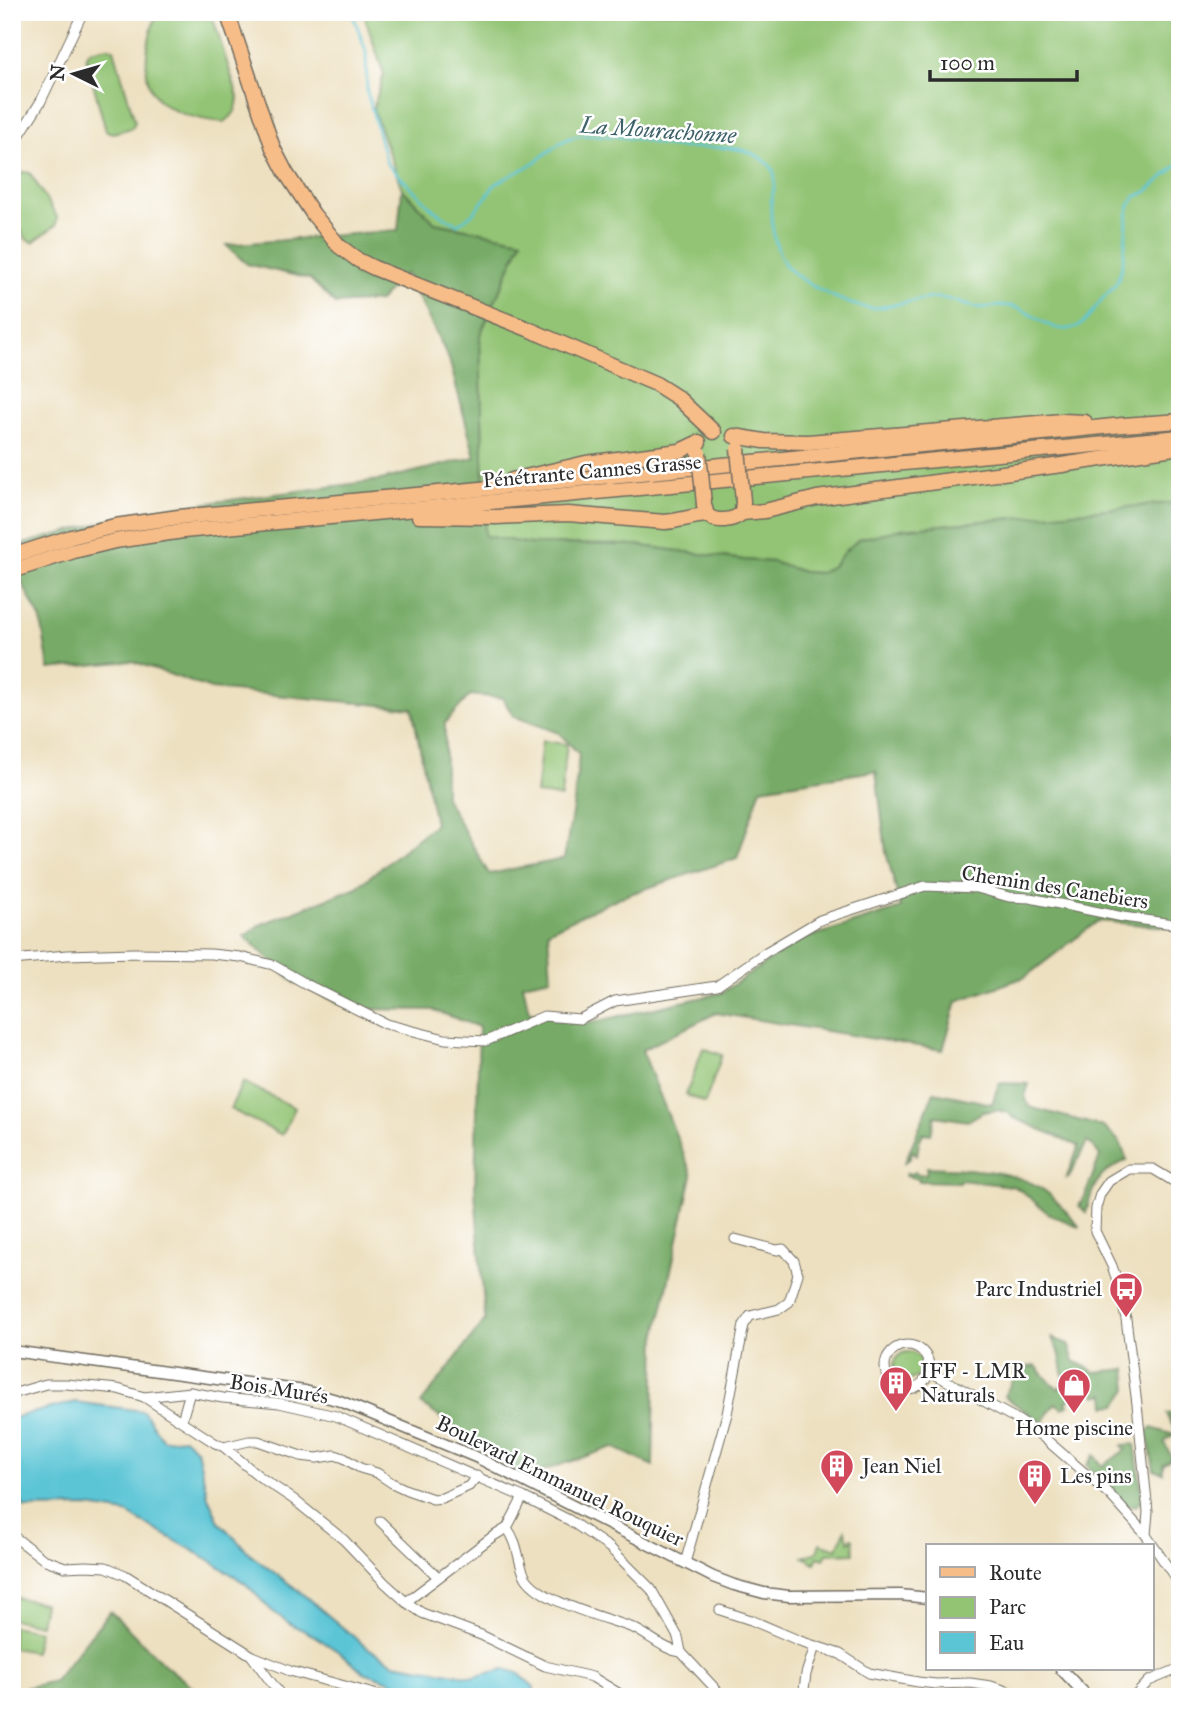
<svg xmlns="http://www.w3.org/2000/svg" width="1192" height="1709" font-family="'IM FELL Great Primer',serif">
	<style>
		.green { fill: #93c474; stroke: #5f7850; stroke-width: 2 }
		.forest { fill: #76aa66; stroke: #506a48; stroke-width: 2; fill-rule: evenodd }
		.water { fill: #5bc5d5; stroke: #437880; stroke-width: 2 }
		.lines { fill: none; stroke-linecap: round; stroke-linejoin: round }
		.stream { stroke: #5bc5d5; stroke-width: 2.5 }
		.minor-casing { stroke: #6f6a5f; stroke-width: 11 }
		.tertiary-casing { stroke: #6f6a5f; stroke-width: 13 }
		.primary-casing { stroke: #6f6a5f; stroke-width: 17 }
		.trunk-casing { stroke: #6f6a5f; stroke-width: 17 }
		.minor { stroke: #fff; stroke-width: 9 }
		.tertiary { stroke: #fff; stroke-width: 10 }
		.primary { stroke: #f7bd88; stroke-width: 14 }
		.trunk { stroke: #f7bd88; stroke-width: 14 }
		.primary-bridge-casing { stroke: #6f6a5f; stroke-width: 17; stroke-linecap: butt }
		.primary-bridge { stroke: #f7bd88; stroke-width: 14 }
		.labels { text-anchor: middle; stroke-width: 5; stroke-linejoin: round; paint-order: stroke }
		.street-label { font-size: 21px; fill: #2b2b2b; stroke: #fff }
		.poi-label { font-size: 21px; fill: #2b2b2b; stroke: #fff; text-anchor: start }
		.water-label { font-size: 23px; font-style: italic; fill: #3c6166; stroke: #fff }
	</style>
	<rect width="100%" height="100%" fill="#fff"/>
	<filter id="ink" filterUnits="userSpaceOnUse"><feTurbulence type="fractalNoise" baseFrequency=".0143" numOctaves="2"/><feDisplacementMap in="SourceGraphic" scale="14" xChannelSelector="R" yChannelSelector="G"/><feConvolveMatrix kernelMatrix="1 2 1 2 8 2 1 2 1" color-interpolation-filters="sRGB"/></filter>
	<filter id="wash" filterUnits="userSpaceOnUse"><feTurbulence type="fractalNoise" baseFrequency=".00686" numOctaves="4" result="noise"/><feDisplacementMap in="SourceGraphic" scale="28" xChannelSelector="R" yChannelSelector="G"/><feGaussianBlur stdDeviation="1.57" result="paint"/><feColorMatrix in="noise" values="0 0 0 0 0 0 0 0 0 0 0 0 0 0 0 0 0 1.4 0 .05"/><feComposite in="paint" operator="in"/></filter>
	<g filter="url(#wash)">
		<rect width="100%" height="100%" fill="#ede0c0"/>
		<g class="green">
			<path d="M157 12H211L238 97C237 110 234 116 224 122 203 120 178 116 161 102 137 81 148 38 157 12Z"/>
			<path d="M363 12H1180V502L901 529 845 551 834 565 820 573 803 572 773 562 744 560 636 545 531 544 485 536 480 335 522 240 435 223 402 189 373 109 384 74Z"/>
			<path d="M108 47 114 49 135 122 132 128 113 133 106 131 86 57 90 51Z"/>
			<path d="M23 172 30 173 57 217 56 225 33 242 26 239 12 215V179Z"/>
			<path d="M542 741 567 744 561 797 536 794Z"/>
			<path d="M703 1048 722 1055 705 1103 686 1095Z"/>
			<path d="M243 1082 295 1108 282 1135 230 1109Z"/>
			<circle cx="908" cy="1366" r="14"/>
			<path d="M845 1530 849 1542 852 1538 853 1539 854 1553 827 1554 824 1559 818 1557 815 1563 803 1557 817 1552 820 1543 837 1549Z"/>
			<path d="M12 1597 44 1603 40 1625 12 1619Z"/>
			<path d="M12 1626 39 1631 34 1652 12 1648Z"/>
		</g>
		<g class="forest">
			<path d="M402 189 435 223 522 240 480 335 485 536 531 544 636 545 744 560 773 562 803 572 820 573 834 565 845 551 859 539 901 529 1180 502V928L1098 921 1025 977 957 1001 943 1050 716 1013 642 1050 692 1175 656 1338 653 1466 613 1447 525 1477 421 1404 485 1320 475 1192 479 1027 433 1010 353 1009 295 983 244 936 262 924 357 887 435 824 412 708 211 689 132 661 49 669 41 620 12 564V547L140 512 381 480 475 457 449 359 406 273 379 301 335 304 310 279 247 264 226 245 398 230ZM470 695 503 698 513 716 559 733 579 754 574 802 564 859 489 874 445 797V723ZM876 771 886 852 901 908 800 940 721 993 585 1024 580 1019 529 1012 523 984 551 978 548 931 618 898 737 858 761 788Z"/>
			<path d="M999 1083 1029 1084 1025 1096 1029 1107 1104 1127 1120 1142 1127 1160C1097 1174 1094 1182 1086 1213L1079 1206 1085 1196 1100 1156 1093 1146 1087 1142 1069 1177 1066 1178 1079 1146 1012 1117 1009 1113 997 1110 983 1112 968 1121 935 1116 931 1134 923 1133 919 1142 917 1155 913 1151 909 1159 905 1162 934 1092 992 1104Z"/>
			<path d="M927 1167C964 1169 1009 1168 1042 1189 1056 1197 1069 1216 1080 1227L1049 1214 1019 1189 1012 1186 960 1180 959 1182 919 1181V1179L906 1176 907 1173 911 1174 915 1172 917 1174H926Z"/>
			<path d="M1052 1338 1068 1344 1074 1361 1095 1372 1126 1369 1128 1389 1117 1405 1106 1406 1105 1394 1096 1396 1093 1390 1066 1401 1068 1406 1062 1408 1055 1403 1042 1423 1004 1396 1015 1377 1020 1379 1026 1367 1036 1366 1049 1381 1059 1389 1064 1378 1060 1355Z"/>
			<path d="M1180 1412V1437H1171L1164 1442 1171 1456V1460L1163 1465V1473L1154 1470 1147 1432 1152 1428 1171 1434 1177 1432 1171 1423 1167 1414Z"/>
			<path d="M1135 1444 1143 1499 1136 1506H1123L1087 1465 1094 1455 1103 1466 1125 1450 1122 1445Z"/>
			<path d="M110 1611 166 1666 206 1697H12V1691L54 1681Z"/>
		</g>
		<path class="water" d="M75 1402 143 1411 163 1440 184 1438 197 1450 208 1497 219 1522 252 1556 299 1591 366 1647 394 1663 473 1677 504 1669 518 1673 534 1687 533 1697H471L398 1684 364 1672 339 1652 313 1635 290 1624 271 1610 246 1584 208 1559 126 1513 89 1507 25 1508 12 1485V1418Z"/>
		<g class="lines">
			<path class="stream" d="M352 12 366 51 367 92 387 164 435 211 457 224C471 218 477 208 487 196 490 192 492 187 496 184 508 176 521 171 533 163 546 155 558 141 573 137 589 133 624 137 641 140 651 142 661 146 672 147 697 150 727 143 751 153 759 156 772 164 774 173 777 183 772 194 771 204 770 222 776 257 789 269 804 284 854 310 875 308 894 306 913 300 932 298 947 296 959 304 973 307 985 309 998 305 1010 306 1034 309 1052 339 1078 326 1088 321 1092 312 1099 303 1104 296 1111 291 1116 283 1126 265 1125 227 1129 205L1135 197 1146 192 1180 163"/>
		</g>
	</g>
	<g filter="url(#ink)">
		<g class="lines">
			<g class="minor-casing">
				<g id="minor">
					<path d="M12 147 41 101 83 12"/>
					<path d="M12 960 67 955 134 953 211 954 240 957 273 965 308 985 386 1024 445 1039 486 1041 544 1016 580 1019 615 1001 717 986 766 952 820 920 925 886 977 888 1009 897 1030 898 1123 917 1180 925"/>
					<path d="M1173 1181 1180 1168"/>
					<circle cx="907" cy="1367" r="22"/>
					<path d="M929 1371 1018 1420 1043 1437 1110 1495 1146 1535 1180 1585"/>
					<path d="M12 1394 46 1384H66L118 1389 144 1397 215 1443 224 1447 260 1477 293 1499 344 1540 385 1583 406 1602 422 1613 481 1635 545 1666 592 1677 625 1697"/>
					<path d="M144 1397 190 1392 223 1398 279 1403 336 1416 523 1497 569 1520 610 1548 651 1589 678 1637 681 1652"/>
					<path d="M182 1420 190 1392"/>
					<path d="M224 1447 249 1441H258L301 1456 317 1458 335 1455 344 1458 360 1468 377 1473 392 1483 407 1490 433 1499 442 1498 469 1486 477 1476"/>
					<path d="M380 1521 438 1577"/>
					<path d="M507 1528C520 1545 517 1563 526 1578 543 1603 604 1617 633 1628 649 1635 664 1650 681 1652L723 1697"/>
					<path d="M12 1535 43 1559 65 1567 86 1566 106 1567 125 1575 251 1655 282 1697"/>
					<path d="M1146 1535 1148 1512 1137 1404 1126 1319 1119 1286 1112 1266 1095 1231 1096 1208 1100 1194 1109 1181 1129 1169H1153L1173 1181 1180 1189"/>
					<path d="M685 1563 727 1414 744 1325 750 1316 779 1309 789 1302 798 1274 794 1261 783 1249 777 1250 735 1239"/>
					<path d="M406 1602 492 1537 507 1528 523 1497"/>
					<path d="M720 1610 751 1620 800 1641 840 1654 869 1673 918 1682 936 1684 970 1683 991 1686 1010 1692 1014 1697"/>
					<path d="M253 1656 290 1671 385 1697"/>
					<path d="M803 1697 806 1674 815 1646"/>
					<path d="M1134 1697 1149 1681 1180 1668"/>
				</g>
			</g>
			<g class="tertiary-casing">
				<g id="tertiary">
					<path d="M12 1351 305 1391 340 1401 478 1458 713 1577 734 1585 764 1593 789 1596 900 1595 928 1598"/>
					<path d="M1061 1669 1088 1697"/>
				</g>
			</g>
			<g class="primary-casing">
				<g id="primary">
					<path d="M227 12 273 148 286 173 313 214 339 246 358 260 374 268 528 329 656 384 678 398 714 432"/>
					<path d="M704 505 707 515C716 523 733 521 742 513L743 502"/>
				</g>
			</g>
			<g class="trunk-casing">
				<g id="trunk">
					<path d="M734 436 764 441 808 442 1062 421 1085 422"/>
					<path d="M512 480 586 463 680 451 699 442"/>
					<path d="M742 513 765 511 817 498 1062 465 1180 447"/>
					<path d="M419 516 496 517 568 514 665 522C679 521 692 516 707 515"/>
					<path d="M12 556 71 537 115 526 179 517 470 490 1123 425 1180 421"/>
					<path d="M12 571 74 551 115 541 183 531 1180 437"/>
				</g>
			</g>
			<use href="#minor" class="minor"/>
			<use href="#tertiary" class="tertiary"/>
			<use href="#primary" class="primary"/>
			<use href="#trunk" class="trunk"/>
			<g class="primary-bridge-casing">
				<g id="primary-bridge">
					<path d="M738 449 743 501"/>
					<path d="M699 453 704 504"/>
				</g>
			</g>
			<use href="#primary-bridge" class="primary-bridge"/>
		</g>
	</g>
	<defs>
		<g id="bus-pin" transform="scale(1.75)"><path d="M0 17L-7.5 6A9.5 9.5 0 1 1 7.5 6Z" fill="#d1495b" stroke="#fff"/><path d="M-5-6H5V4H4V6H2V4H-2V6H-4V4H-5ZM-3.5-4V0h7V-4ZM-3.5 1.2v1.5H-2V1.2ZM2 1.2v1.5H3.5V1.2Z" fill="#fff"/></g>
		<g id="building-pin" transform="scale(1.75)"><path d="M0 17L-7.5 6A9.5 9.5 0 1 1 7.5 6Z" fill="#d1495b" stroke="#fff"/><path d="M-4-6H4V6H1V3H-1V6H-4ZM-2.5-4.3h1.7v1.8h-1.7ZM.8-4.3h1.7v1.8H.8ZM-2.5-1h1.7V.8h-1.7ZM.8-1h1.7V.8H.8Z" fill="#fff"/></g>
		<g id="shop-pin" transform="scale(1.75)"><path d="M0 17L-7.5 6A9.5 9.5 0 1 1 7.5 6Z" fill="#d1495b" stroke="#fff"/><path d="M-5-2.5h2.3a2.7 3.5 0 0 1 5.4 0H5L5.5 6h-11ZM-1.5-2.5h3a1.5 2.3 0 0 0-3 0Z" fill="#fff"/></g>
	</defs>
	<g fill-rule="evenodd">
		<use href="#bus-pin" x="1126" y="1289"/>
		<use href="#building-pin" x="896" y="1383"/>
		<use href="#shop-pin" x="1074" y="1385"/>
		<use href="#building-pin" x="837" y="1466"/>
		<use href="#building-pin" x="1035" y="1476"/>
	</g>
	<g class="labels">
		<g class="street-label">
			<text transform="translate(592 471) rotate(-5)" y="7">Pénétrante Cannes Grasse</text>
			<text transform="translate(1055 887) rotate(9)" y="7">Chemin des Canebiers</text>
			<text transform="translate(279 1389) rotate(9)" y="7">Bois Murés</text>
			<text transform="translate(560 1481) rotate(26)" y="7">Boulevard Emmanuel Rouquier</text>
		</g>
		<g class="poi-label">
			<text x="1102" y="1296" text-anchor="end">Parc Industriel</text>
			<text x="920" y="1378">IFF - LMR<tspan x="920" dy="24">Naturals</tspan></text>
			<text x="1074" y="1435" text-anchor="middle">Home piscine</text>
			<text x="862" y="1473">Jean Niel</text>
			<text x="1060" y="1483">Les pins</text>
		</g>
		<g class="water-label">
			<text transform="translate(658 130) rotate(4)" y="8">La Mourachonne</text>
		</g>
	</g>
	<rect width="1192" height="1709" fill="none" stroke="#fff" stroke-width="42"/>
	<rect x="926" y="1544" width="228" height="126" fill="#ffffff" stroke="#aaaaaa" stroke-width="2"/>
	<rect x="940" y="1567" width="35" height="10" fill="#f7bd88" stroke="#aaaaaa" stroke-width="2"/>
	<text x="989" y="1580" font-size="21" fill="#2b2b2b">Route</text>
	<rect x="940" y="1597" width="35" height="21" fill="#93c474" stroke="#aaaaaa" stroke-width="2"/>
	<text x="989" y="1614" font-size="21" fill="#2b2b2b">Parc</text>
	<rect x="940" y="1632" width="35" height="21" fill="#5bc5d5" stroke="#aaaaaa" stroke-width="2"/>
	<text x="989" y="1650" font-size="21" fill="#2b2b2b">Eau</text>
	<g transform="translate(74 74) rotate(275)" stroke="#ffffff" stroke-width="5" paint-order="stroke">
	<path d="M0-5L12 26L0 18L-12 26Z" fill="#2b2b2b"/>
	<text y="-10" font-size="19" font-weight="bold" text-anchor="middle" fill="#2b2b2b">N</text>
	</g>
	<path d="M930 70v10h147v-10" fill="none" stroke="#2b2b2b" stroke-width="3.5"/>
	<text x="940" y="70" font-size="21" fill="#2b2b2b" stroke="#ffffff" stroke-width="5" paint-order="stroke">100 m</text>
</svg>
